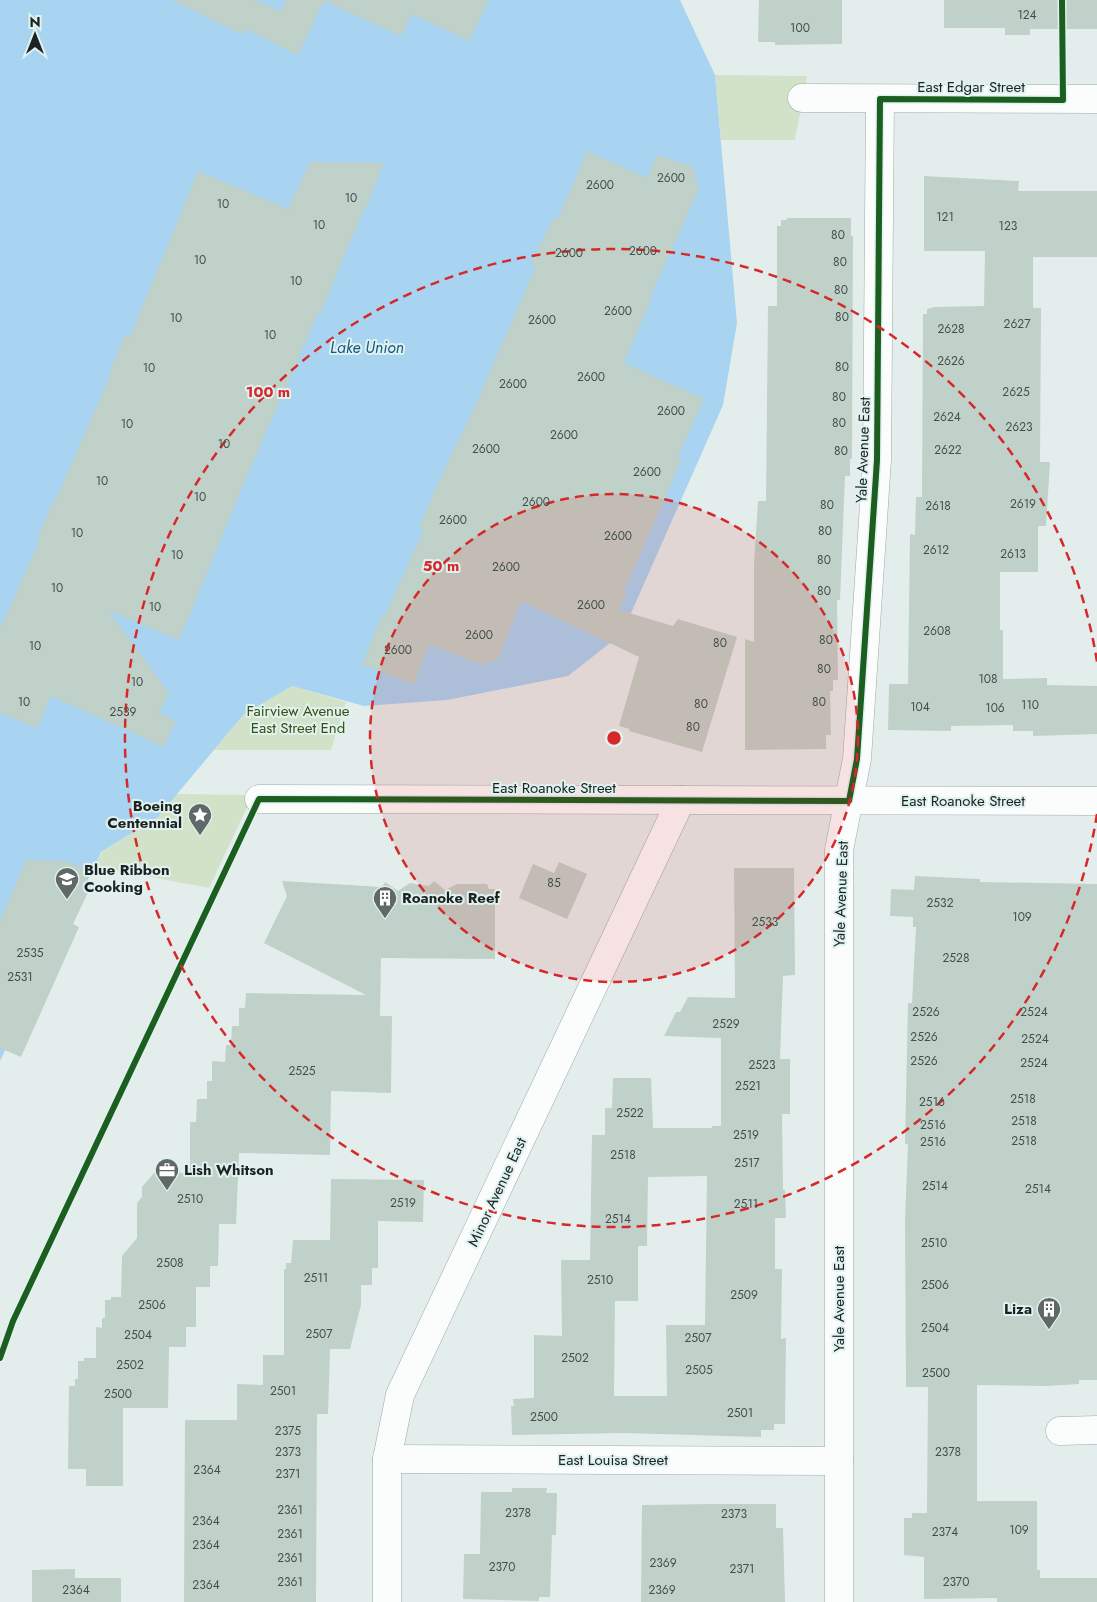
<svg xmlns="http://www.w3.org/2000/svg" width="1097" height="1602" font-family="Jost,sans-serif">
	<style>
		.green { fill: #d1e2c9 }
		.water { fill: #a8d3f1 }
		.building { fill: #c0d1c9; fill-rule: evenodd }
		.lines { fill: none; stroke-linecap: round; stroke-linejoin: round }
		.street-casing { stroke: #a1a9a8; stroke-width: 29 }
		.street { stroke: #fbfcfc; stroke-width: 28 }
		.cycleway-casing { stroke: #dff2ef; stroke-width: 9 }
		.cycleway { stroke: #1b5e20; stroke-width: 6 }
		.ring { fill: none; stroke: #d62828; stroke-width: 2.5; stroke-dasharray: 9 6 }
		.labels { text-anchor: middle; stroke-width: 4; stroke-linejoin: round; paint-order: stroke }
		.number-label { font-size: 12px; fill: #444e4b }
		.street-label { font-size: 15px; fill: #1b2221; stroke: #dff2ef }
		.park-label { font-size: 15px; fill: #374f10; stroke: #dff2ef }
		.poi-label { font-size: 15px; font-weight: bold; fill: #1b2221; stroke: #dff2ef; text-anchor: start }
		.water-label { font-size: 16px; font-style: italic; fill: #175982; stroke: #dff2ef }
		.centre { fill: #d62828; stroke: #dff2ef; stroke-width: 2.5 }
		.ring-label { font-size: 15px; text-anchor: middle; font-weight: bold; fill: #d62828; stroke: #dff2ef; stroke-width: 4; stroke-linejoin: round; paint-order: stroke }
	</style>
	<rect width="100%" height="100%" fill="#e3eeec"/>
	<g class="green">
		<path d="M715 75 807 76 795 140H721Z"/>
		<path d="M292 686 346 702 331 750H214L244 714Z"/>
		<path d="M176 794 251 795V799L209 888 93 866 102 852 157 818Z"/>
	</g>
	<path class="water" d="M0 0H680L715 75 737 323 723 405 628 620 610 643 568 676 447 700 364 706 292 686 244 714 157 818 101 852 0 1061Z"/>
	<g class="building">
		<path d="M171 0H255L281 12 286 0H489L469 41 412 14 401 36 324 1 298 55 245 29 242 34Z"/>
		<path d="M759 0H842V44L775 45V42H758Z"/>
		<path d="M944 0H1097V29H1030V35H1005V28H944Z"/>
		<path d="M587 151 647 178 656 155 693 167 699 189 650 297 652 298 624 363 704 399 678 457 682 459 624 591 627 593 619 610 673 626 678 619 737 637 702 752 629 731 630 729 619 726 639 657 521 601 498 659 482 665 429 644 414 684 362 665 381 616 384 617 424 530 419 528 435 490 479 397 536 266 531 264 554 217 558 219Z"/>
		<path d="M310 162 384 163 364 212 363 211 320 314 318 313 247 476 179 640 108 610 169 693 159 713 176 721 164 747 51 696 37 728 0 713V629L40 540 37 539 53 501H55L111 374 109 373 125 335 130 337 198 171 288 209Z"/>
		<path d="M924 176 1019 181 1018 191H1097V257H1033V308H1041L1040 462H1050L1046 526H1038V572H1000V630H1003V679L1047 678V685L1097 686V734L1033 736V731H1013V725L951 726V731L888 730 889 684H908L910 534 915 535 916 497H922L923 314H927V309L934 307 984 306 985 251H924Z"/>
		<path d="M787 218H851V236H853L852 459H850V476H845L840 600H837L838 680H833V691H830L831 735H826V749L745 750V639L754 642V563L758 501H766L768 306H777V226H781V220H787Z"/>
		<path d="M26 860 62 861 82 867 91 886 73 924 79 927 21 1057 0 1048V921Z"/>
		<path d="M559 862 587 874 567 919 519 898 533 864 554 873Z"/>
		<path d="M734 868H794L795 975 783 976 780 1059H790V1114H782L783 1190H785L786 1218H775V1269H782L781 1339 786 1338 785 1424H774V1430H761V1437L624 1433 512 1435 511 1406H514L513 1399 534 1398V1335L562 1336 561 1260H590L592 1135H605V1108H612L613 1078H651L653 1128H712V1126H721V1038L664 1036 676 1012H680L688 997 735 998ZM707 1176 705 1325H666L667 1396H614L615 1301H638V1246H647L648 1177Z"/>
		<path d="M915 876 980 879V882L1097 884V1380H1079V1384L1046 1386 977 1385V1501H1037V1570H1040V1578H1097V1602H997V1598L924 1599V1557L904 1555V1518H912V1513H927L928 1387H906L905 1220 908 1144H905L908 1003H912L916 927H913V917L890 916 891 889 914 890Z"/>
		<path d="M282 881 382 887 385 882 398 891 410 883 429 886 434 881 445 890 457 884H487L489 889H495V959L381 958 380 1016H392L391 1093 331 1091 330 1155 239 1153 236 1224H219L218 1266H210V1287H196V1327H186V1347H169L168 1408H123V1486H86V1469H68L69 1386H75V1379H78V1361H84V1358H96V1327L102 1328V1318H105V1300H111V1297H121L122 1256 137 1238V1203L142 1197V1187L155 1172 190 1173V1122H196L197 1099H207V1081H212V1061L225 1062 226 1045H231L232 1026H239V1008H245L246 993 366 995 264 943 287 896Z"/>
		<path d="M331 1179 424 1180 423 1222 378 1221V1268H372V1285H361V1305L350 1349H330L328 1414H317L316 1602H184L185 1420H237V1384L263 1385V1355H284V1269H286V1263H291L293 1240H330Z"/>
		<path d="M512 1488H547L546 1493H557L556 1535H552L550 1597H539V1601L463 1599 464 1554H480L481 1492H512Z"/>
		<path d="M715 1504H776V1528H783L785 1602H641L642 1505Z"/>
		<path d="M75 1569V1578H121V1602H32V1570Z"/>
	</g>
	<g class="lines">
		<g class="street-casing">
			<g id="street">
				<path d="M802 98 1097 99"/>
				<path d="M259 799 1097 801"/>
				<path d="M1060 1431 1097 1430"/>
				<path d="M387 1459 839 1461"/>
				<path d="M387 1602V1459L400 1395 681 800"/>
				<path d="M839 1602V850L857 759 877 460 880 99"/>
			</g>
		</g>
		<use href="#street" class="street"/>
		<g class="cycleway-casing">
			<path id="cycleway" d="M0 1358 13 1321 259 799 849 801 857 759 877 460 880 99 1063 100 1062 0"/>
		</g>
		<use href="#cycleway" class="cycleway"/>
	</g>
	<circle cx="614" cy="738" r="244" fill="#d62828" fill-opacity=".12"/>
	<g class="ring">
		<circle cx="614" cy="738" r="244"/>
		<path d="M1097 814A489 489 0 1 1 1097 662"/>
	</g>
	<defs>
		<g id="sight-pin" transform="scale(1.25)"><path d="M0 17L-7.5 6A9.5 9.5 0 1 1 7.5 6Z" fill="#616968" stroke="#dff2ef"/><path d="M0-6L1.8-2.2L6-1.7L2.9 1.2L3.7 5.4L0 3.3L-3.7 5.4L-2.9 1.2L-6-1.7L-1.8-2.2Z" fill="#fff"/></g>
		<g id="school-pin" transform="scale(1.25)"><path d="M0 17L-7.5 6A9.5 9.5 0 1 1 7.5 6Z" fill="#616968" stroke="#dff2ef"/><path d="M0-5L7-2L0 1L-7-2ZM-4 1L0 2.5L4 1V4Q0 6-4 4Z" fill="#fff"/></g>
		<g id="building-pin" transform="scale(1.25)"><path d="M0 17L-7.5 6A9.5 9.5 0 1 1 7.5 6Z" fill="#616968" stroke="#dff2ef"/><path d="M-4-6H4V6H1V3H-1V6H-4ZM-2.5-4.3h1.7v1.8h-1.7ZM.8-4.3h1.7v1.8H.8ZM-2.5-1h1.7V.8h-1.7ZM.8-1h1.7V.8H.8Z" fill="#fff"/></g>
		<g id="office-pin" transform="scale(1.25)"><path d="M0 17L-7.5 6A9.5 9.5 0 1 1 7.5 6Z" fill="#616968" stroke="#dff2ef"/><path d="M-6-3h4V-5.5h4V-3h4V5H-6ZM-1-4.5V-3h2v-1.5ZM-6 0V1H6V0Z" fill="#fff"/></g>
	</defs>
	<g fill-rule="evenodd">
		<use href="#sight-pin" x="200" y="815"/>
		<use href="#school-pin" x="67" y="879"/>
		<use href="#building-pin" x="385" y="898"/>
		<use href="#office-pin" x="167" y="1170"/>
		<use href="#building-pin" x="1049" y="1309"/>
	</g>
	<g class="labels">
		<g class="number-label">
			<text x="1027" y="19">124</text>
			<text x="800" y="32">100</text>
			<text x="671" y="182">2600</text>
			<text x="600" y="189">2600</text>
			<text x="351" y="202">10</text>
			<text x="223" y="208">10</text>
			<text x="945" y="221">121</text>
			<text x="319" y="229">10</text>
			<text x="1008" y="230">123</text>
			<text x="838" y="239">80</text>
			<text x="643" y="255">2600</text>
			<text x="569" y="257">2600</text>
			<text x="200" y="264">10</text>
			<text x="840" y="266">80</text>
			<text x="296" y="285">10</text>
			<text x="841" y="294">80</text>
			<text x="618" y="315">2600</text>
			<text x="842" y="321">80</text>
			<text x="176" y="322">10</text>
			<text x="542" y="324">2600</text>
			<text x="1017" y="328">2627</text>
			<text x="951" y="333">2628</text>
			<text x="270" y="339">10</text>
			<text x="951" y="365">2626</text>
			<text x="842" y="371">80</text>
			<text x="149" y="372">10</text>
			<text x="591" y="381">2600</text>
			<text x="513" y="388">2600</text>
			<text x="1016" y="396">2625</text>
			<text x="839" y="401">80</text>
			<text x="671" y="415">2600</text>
			<text x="947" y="421">2624</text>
			<text x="839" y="427">80</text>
			<text x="127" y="428">10</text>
			<text x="1019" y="431">2623</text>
			<text x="564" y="439">2600</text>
			<text x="224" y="448">10</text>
			<text x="486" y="453">2600</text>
			<text x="948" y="454">2622</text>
			<text x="841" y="455">80</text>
			<text x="647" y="476">2600</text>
			<text x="102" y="485">10</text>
			<text x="200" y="501">10</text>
			<text x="536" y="506">2600</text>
			<text x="1023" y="508">2619</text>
			<text x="827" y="509">80</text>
			<text x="938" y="510">2618</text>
			<text x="453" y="524">2600</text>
			<text x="825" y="535">80</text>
			<text x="77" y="537">10</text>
			<text x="618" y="540">2600</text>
			<text x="936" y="554">2612</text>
			<text x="1013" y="558">2613</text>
			<text x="177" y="559">10</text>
			<text x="824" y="564">80</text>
			<text x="506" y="571">2600</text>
			<text x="57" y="592">10</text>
			<text x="824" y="595">80</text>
			<text x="591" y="609">2600</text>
			<text x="155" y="611">10</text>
			<text x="937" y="635">2608</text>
			<text x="479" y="639">2600</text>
			<text x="826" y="644">80</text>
			<text x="720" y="647">80</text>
			<text x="35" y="650">10</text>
			<text x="398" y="654">2600</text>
			<text x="824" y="673">80</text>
			<text x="988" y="683">108</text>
			<text x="137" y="686">10</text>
			<text x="24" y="706">10</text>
			<text x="819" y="706">80</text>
			<text x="701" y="708">80</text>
			<text x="1030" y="709">110</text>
			<text x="920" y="711">104</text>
			<text x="995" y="712">106</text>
			<text x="123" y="716">2539</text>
			<text x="693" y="731">80</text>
			<text x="554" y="887">85</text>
			<text x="940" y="907">2532</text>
			<text x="1022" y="921">109</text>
			<text x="765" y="926">2533</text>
			<text x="30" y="957">2535</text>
			<text x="956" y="962">2528</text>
			<text x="20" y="981">2531</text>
			<text x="926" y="1016">2526</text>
			<text x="1034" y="1016">2524</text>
			<text x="726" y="1028">2529</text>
			<text x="924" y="1041">2526</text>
			<text x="1035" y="1043">2524</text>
			<text x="924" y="1065">2526</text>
			<text x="1034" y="1067">2524</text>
			<text x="762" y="1069">2523</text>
			<text x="302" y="1075">2525</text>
			<text x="748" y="1090">2521</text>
			<text x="1023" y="1103">2518</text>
			<text x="932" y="1106">2516</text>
			<text x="630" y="1117">2522</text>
			<text x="1024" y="1125">2518</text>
			<text x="933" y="1129">2516</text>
			<text x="746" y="1139">2519</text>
			<text x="1024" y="1145">2518</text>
			<text x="933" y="1146">2516</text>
			<text x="623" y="1159">2518</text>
			<text x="747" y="1167">2517</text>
			<text x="935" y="1190">2514</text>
			<text x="1038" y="1193">2514</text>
			<text x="190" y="1203">2510</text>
			<text x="403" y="1207">2519</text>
			<text x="746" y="1208">2511</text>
			<text x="618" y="1223">2514</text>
			<text x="934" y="1247">2510</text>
			<text x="170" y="1267">2508</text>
			<text x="316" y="1282">2511</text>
			<text x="600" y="1284">2510</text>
			<text x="935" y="1289">2506</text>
			<text x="744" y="1299">2509</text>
			<text x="152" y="1309">2506</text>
			<text x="935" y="1332">2504</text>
			<text x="319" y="1338">2507</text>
			<text x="138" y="1339">2504</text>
			<text x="698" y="1342">2507</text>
			<text x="575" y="1362">2502</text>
			<text x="130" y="1369">2502</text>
			<text x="699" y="1374">2505</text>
			<text x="936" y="1377">2500</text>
			<text x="283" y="1395">2501</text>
			<text x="118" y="1398">2500</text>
			<text x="740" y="1417">2501</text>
			<text x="544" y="1421">2500</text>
			<text x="288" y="1435">2375</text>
			<text x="288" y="1456">2373</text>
			<text x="948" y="1456">2378</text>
			<text x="207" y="1474">2364</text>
			<text x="288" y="1478">2371</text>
			<text x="290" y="1514">2361</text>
			<text x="518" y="1517">2378</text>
			<text x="734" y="1518">2373</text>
			<text x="206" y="1525">2364</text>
			<text x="1019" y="1534">109</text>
			<text x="945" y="1536">2374</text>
			<text x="290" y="1538">2361</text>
			<text x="206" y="1549">2364</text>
			<text x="290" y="1562">2361</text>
			<text x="663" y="1567">2369</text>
			<text x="502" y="1571">2370</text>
			<text x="742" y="1573">2371</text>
			<text x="290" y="1586">2361</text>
			<text x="956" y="1586">2370</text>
			<text x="206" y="1589">2364</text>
			<text x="76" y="1594">2364</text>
			<text x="662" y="1594">2369</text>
		</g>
		<g class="street-label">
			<text x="971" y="92">East Edgar Street</text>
			<text transform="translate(863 450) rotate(-88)" y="5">Yale Avenue East</text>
			<text x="554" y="793">East Roanoke Street</text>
			<text x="963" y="806">East Roanoke Street</text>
			<text transform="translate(841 894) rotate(-88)" y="5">Yale Avenue East</text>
			<text transform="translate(497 1192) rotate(-65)" y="5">Minor Avenue East</text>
			<text transform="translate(839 1299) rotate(-90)" y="5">Yale Avenue East</text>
			<text x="613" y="1465">East Louisa Street</text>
		</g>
		<g class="park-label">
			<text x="298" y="716">Fairview Avenue<tspan x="298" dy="17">East Street End</tspan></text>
		</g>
		<g class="poi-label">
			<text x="182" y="811" text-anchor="end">Boeing<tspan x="182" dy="17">Centennial</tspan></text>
			<text x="84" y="875">Blue Ribbon<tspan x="84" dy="17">Cooking</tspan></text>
			<text x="402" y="903">Roanoke Reef</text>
			<text x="184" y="1175">Lish Whitson</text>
			<text x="1032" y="1314" text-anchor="end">Liza</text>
		</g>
		<g class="water-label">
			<text x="367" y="353">Lake Union</text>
		</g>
	</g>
	<circle cx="614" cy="738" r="8" class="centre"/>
	<g class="ring-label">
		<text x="268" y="397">100 m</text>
		<text x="441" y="571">50 m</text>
	</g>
	<g transform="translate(35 35)" stroke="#dff2ef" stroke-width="4" paint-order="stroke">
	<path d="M0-4L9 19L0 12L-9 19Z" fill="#1b2221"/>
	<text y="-8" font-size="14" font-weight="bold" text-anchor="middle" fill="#1b2221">N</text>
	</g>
</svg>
